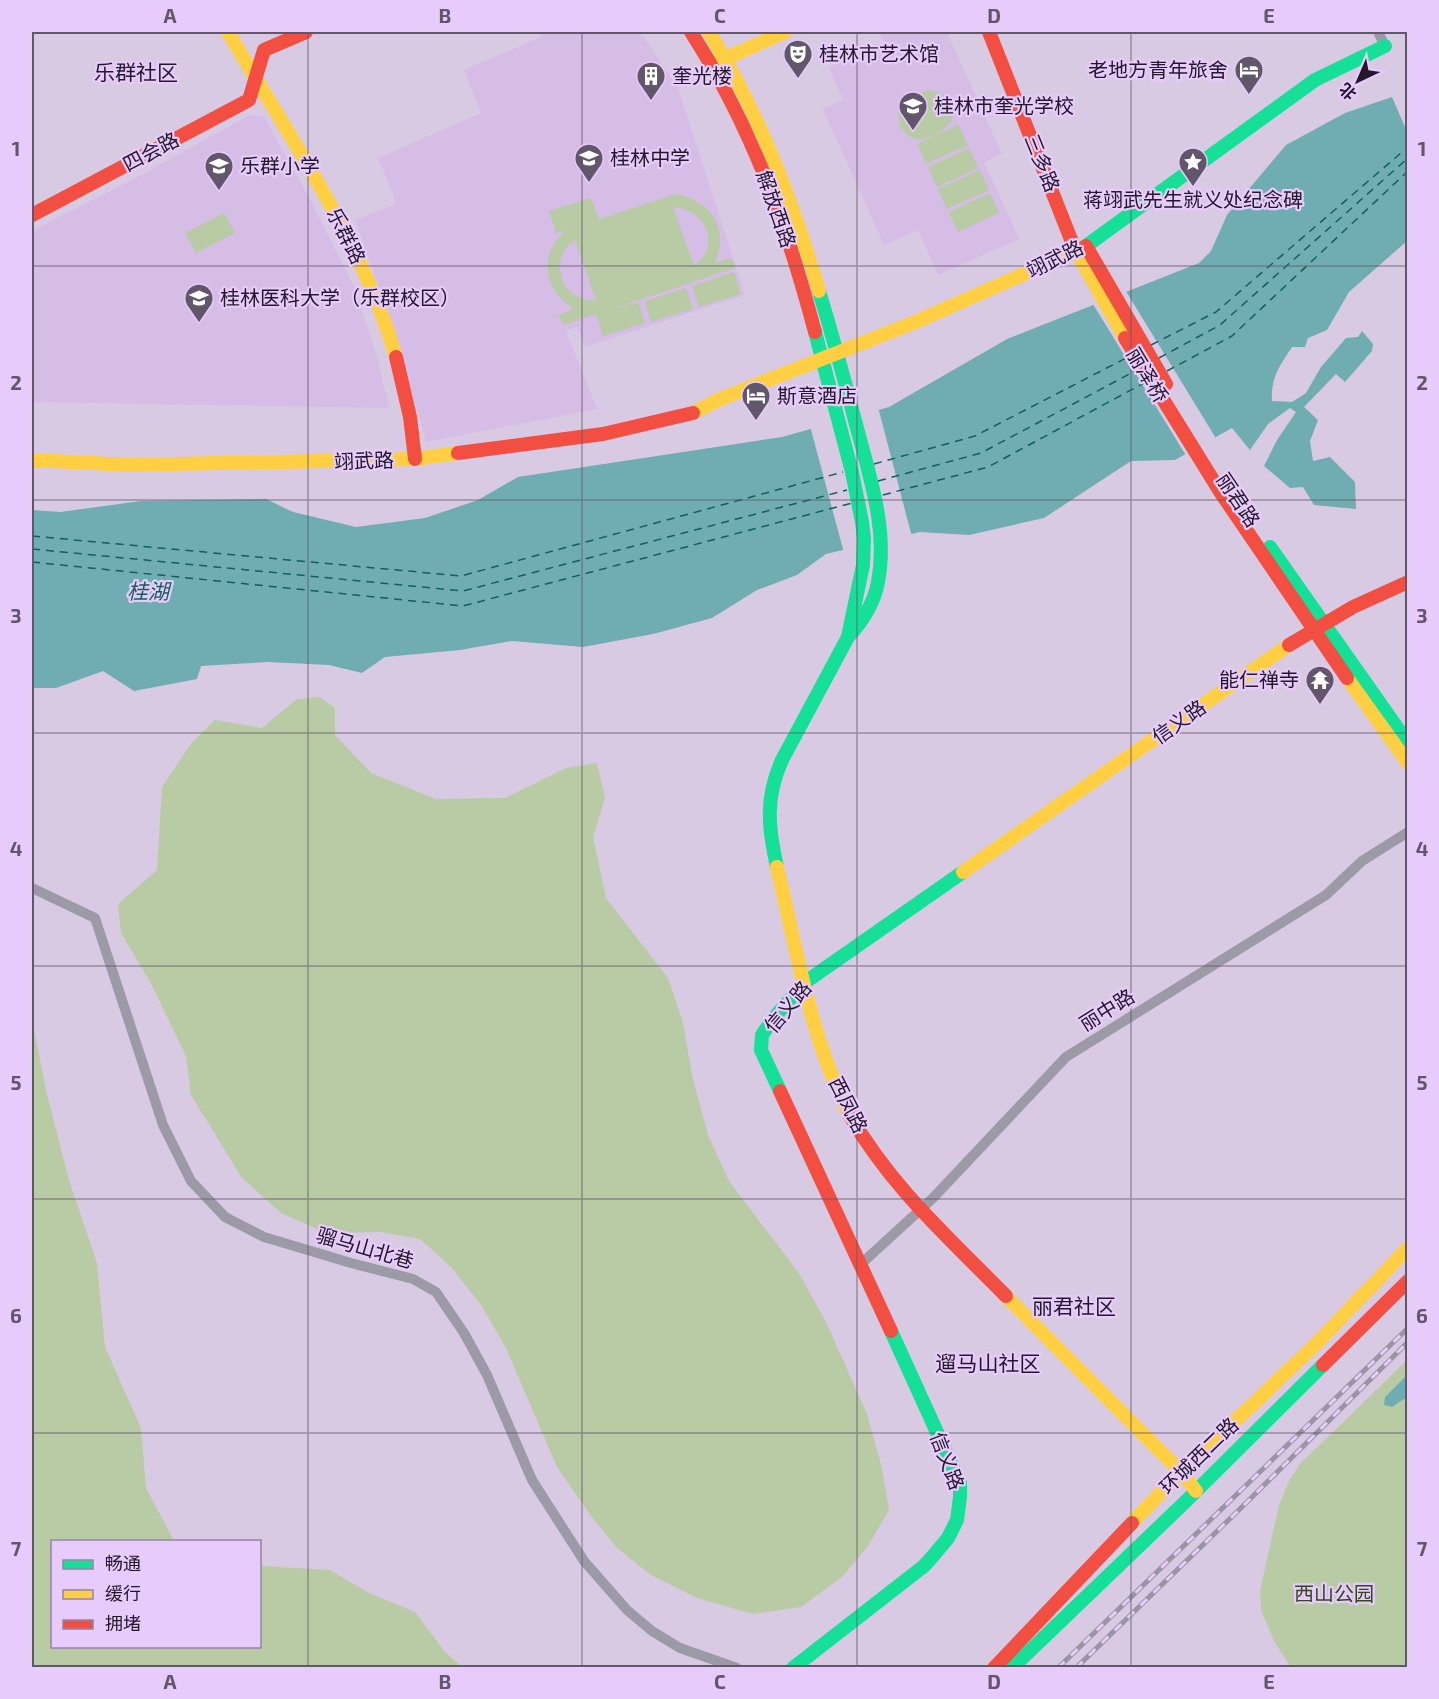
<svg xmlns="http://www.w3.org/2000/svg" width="1439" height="1699" font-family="'Exo 2','Noto Sans SC',sans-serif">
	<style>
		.built { fill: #d5bde6 }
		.green { fill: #b8cba4; fill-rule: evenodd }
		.water { fill: #6fadb2 }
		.pier { fill: #d9cae4 }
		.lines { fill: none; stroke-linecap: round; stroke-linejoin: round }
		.ferry { stroke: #10605d; stroke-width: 1.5; stroke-dasharray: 8 6; stroke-linecap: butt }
		.street { stroke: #9d9aa8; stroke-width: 10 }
		.fast { stroke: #16e098; stroke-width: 14 }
		.slow { stroke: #ffcf43; stroke-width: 14 }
		.jam { stroke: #f24e42; stroke-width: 14 }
		.rail-casing { stroke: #9a95a3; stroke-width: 5 }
		.rail { stroke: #e7cbfb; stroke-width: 3; stroke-dasharray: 9; stroke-linecap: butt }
		.grid { fill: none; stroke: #62566a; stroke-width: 1.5; stroke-opacity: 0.55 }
		.labels { text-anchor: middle; stroke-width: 4.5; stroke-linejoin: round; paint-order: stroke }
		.poi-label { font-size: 20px; fill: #221829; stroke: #e7cbfb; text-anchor: start }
		.street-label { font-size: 20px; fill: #221829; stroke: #e7cbfb }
		.park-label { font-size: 20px; fill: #32471c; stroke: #e7cbfb }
		.neighbourhood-label { font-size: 21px; fill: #221829; stroke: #e7cbfb }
		.water-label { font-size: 21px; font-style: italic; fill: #10605d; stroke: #e7cbfb }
		.neatline { fill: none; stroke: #62566a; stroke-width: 2 }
		.grid-label { font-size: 20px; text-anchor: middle; font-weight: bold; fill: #62566a }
	</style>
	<rect width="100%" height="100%" fill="#d9cae4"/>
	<g class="built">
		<path d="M539 32H640L678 88 745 295 585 347 577 327 566 331 597 409 426 442 395 333 355 220 394 205V196L378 158 481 113 464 70 541 37Z"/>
		<path d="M879 32H921L922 33 926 32H947L1002 154 984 162 1019 239 938 275 918 230 884 245 823 109 843 100 829 68 884 43Z"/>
		<path d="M250 115 264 117 311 201 354 286 378 360 389 408 32 402V231L128 182Z"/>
	</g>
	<g class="green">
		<path d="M927 90C986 98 937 150 910 137 907 135 903 130 900 127L898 110 907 101Z"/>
		<path d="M958 125 968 145 926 164 917 144Z"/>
		<path d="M969 148 978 168 937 187 928 167Z"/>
		<path d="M980 170 989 190 947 209 938 189Z"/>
		<path d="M990 193 999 213 958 232 949 212Z"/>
		<path d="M676 194C711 201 730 228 715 263L732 258 735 268 612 309 638 302 645 323 603 336 596 314 563 325 559 315 574 309C543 290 538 255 566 230L556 233 549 211 591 198 599 219ZM673 207C705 209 723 245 694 266ZM575 240 596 300C588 300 580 299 573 294 555 281 556 251 575 240Z"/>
		<path d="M224 213 235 233 196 253 185 233Z"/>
		<path d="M734 272 741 294 699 307 692 286Z"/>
		<path d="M686 288 693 309 651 322 645 301Z"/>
		<path d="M320 697 335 708V735L371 773 436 799 505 798 566 768 597 763 605 798 593 837 606 898 668 978 683 1023 692 1075 708 1135 729 1181 798 1272 826 1322 867 1414 881 1464 889 1510 868 1546 842 1577 801 1607 753 1614 697 1598 651 1575 617 1548 591 1516 557 1467 506 1348 481 1305 451 1267 420 1239 380 1232 326 1233 281 1213 242 1178 191 1095 186 1056 150 982 121 933 118 904 157 870 162 787 192 742 215 720 262 728 297 699Z"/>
		<path d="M32 1019 46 1090 68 1177 97 1263 105 1347 141 1428 146 1488 174 1541 52 1542V1646H260V1566H263L330 1570 369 1593 415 1612 445 1652 462 1667H32Z"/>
		<path d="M1407 1360V1667H1291L1275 1643 1261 1610 1260 1591 1279 1505 1289 1481 1300 1464Z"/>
	</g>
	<g class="water">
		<path d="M1392 97 1405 127 1407 126V241L1349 292 1327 330 1308 338 1305 347H1292C1279 367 1271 377 1272 401L1292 402 1306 393 1321 367 1346 338 1358 337 1362 331 1373 344 1372 351 1345 382 1336 374 1304 407 1318 420 1310 441 1313 461 1330 457 1355 482 1356 509 1314 505 1303 487 1290 488 1264 466 1277 440 1296 412 1290 408 1268 424 1250 450 1232 428 1175 460 1131 461 1044 518 969 535 920 532 826 554 797 575 757 590 712 618 653 634 583 647 512 641 460 650 385 657 362 673 329 665 268 662 201 666 197 679 134 691 103 671 56 688H32V510L60 512 141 501 266 499 293 512 356 527 425 518 478 500 518 477 782 437 889 407 1007 339 1199 263 1211 251 1227 215 1286 145 1345 113Z"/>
		<path d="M1407 1375V1399H1404L1392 1407 1384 1405 1385 1397Z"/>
	</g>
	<g class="pier">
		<path d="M1124 288 1217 440 1187 457 1091 301Z"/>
		<path d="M878 407 912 537 844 553 810 426Z"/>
	</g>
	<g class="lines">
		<g class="ferry">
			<path d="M1151 345 1216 312 1408 147"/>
			<path d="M1159 358 1220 325 1408 158"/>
			<path d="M1167 371 1232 336 1408 171"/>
			<path d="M874 464 975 436 1128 357"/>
			<path d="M878 481 981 453 1137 370"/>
			<path d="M883 495 988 467 1144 383"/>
			<path d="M32 536 461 576 843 472"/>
			<path d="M32 549 463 591 847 490"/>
			<path d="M32 562 463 606 852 503"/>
		</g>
		<g class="street">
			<path d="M1378 32 1385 46"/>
			<path d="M32 888 95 918 163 1125 191 1181 225 1217 264 1237 351 1263 413 1279 436 1292 464 1333 487 1375 532 1480 584 1561 627 1610 652 1631 680 1648 737 1668"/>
			<path d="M861 1264 933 1198 1066 1057 1326 895 1362 861 1408 832"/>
		</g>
		<g class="fast">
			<path d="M1072 242 1076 251 1086 246 1315 80 1385 46"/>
			<path d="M815 332 852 472 862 522 864 539 863 565 848 637"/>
			<path d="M1270 547 1408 743"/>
			<path d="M777 867C768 827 765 798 782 760L848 637C863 621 874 604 878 582 888 530 870 478 857 428 845 382 833 337 819 291"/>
			<path d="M780 1091 761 1050 762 1035 773 1019 804 983 963 872"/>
			<path d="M793 1668 924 1566 933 1556 948 1538 957 1520 960 1497V1483L891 1331"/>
			<path d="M1012 1668 1184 1503 1323 1365"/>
		</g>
		<g class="slow">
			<path d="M228 32C289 136 362 241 396 357"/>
			<path d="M709 32C759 113 792 200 819 291"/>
			<path d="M715 63 785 32"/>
			<path d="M693 413 718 400 918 321 1076 251 1125 338"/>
			<path d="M32 460 131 465 415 459 458 453"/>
			<path d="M1347 678 1408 763"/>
			<path d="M777 867C797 951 810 1037 849 1114"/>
			<path d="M963 872 1289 645"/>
			<path d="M1006 1296 1182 1473 1196 1491"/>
			<path d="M1132 1523 1161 1492 1318 1342 1408 1248"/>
		</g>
		<g class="jam">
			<path d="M691 32C752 127 786 223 815 332"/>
			<path d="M989 32 1072 242"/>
			<path d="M32 215 249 100 264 50 306 32"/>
			<path d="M1086 246 1166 384"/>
			<path d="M1125 338 1221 493 1347 678"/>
			<path d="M396 357 410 417 415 459"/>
			<path d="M458 453 603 434 693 413"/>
			<path d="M1289 645 1353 607 1408 582"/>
			<path d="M780 1091 891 1331"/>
			<path d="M849 1114C891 1187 948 1237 1006 1296"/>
			<path d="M1323 1365 1408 1281"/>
			<path d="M994 1668 1132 1523"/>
		</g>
		<g class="rail-casing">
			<g id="rail">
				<path d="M1058 1668 1408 1328"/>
				<path d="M1076 1668 1244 1505 1408 1342"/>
			</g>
		</g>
		<use href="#rail" class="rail"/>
	</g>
	<path class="grid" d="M308 32V1668M582 32V1668M857 32V1668M1131 32V1668M32 266H1408M32 500H1408M32 733H1408M32 966H1408M32 1199H1408M32 1433H1408"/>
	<defs>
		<g id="theatre-pin" transform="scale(1.5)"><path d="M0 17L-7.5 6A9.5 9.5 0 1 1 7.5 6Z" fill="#62566a" stroke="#e7cbfb"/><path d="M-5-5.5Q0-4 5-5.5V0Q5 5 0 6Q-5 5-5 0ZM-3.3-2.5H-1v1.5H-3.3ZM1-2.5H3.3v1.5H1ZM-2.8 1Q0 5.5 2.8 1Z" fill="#fff"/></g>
		<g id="hotel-pin" transform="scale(1.5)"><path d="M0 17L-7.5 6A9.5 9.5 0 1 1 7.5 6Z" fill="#62566a" stroke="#e7cbfb"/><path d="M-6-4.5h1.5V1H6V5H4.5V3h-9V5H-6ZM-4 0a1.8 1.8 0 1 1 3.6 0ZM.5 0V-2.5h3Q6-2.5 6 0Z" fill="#fff"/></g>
		<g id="building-pin" transform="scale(1.5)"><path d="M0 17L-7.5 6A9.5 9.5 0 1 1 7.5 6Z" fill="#62566a" stroke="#e7cbfb"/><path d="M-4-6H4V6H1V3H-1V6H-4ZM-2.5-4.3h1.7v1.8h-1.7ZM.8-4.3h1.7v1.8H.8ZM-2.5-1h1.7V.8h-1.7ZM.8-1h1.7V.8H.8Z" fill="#fff"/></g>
		<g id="school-pin" transform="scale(1.5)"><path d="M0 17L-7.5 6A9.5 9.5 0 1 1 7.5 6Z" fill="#62566a" stroke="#e7cbfb"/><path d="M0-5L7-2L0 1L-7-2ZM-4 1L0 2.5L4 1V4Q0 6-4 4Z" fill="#fff"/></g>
		<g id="sight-pin" transform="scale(1.5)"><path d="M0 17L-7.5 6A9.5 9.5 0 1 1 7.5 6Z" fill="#62566a" stroke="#e7cbfb"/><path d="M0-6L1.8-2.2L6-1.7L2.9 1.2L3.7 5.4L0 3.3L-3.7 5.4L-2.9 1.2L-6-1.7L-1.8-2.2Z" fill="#fff"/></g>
		<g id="university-pin" transform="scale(1.5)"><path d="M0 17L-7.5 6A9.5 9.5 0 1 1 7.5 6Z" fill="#62566a" stroke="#e7cbfb"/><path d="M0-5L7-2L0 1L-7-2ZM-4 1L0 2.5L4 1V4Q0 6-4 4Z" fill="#fff"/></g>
		<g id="temple-pin" transform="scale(1.5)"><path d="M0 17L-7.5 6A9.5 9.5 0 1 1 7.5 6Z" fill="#62566a" stroke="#e7cbfb"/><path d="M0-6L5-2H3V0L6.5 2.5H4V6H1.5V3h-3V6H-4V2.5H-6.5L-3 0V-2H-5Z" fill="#fff"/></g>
	</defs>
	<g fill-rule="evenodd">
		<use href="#theatre-pin" x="798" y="54"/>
		<use href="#hotel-pin" x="1249" y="70"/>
		<use href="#building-pin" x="651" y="76"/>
		<use href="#school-pin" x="913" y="106"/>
		<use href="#school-pin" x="589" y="158"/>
		<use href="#sight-pin" x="1193" y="162"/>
		<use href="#school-pin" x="219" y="166"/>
		<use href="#university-pin" x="199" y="298"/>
		<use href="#hotel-pin" x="756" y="396"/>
		<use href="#temple-pin" x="1320" y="680"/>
	</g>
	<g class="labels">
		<g class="poi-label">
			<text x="819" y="61">桂林市艺术馆</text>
			<text x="1228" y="77" text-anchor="end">老地方青年旅舍</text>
			<text x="672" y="83">奎光楼</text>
			<text x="934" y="113">桂林市奎光学校</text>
			<text x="610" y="165">桂林中学</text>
			<text x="240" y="173">乐群小学</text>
			<text x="1193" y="207" text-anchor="middle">蒋翊武先生就义处纪念碑</text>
			<text x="220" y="305">桂林医科大学（乐群校区）</text>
			<text x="777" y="403">斯意酒店</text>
			<text x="1299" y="687" text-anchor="end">能仁禅寺</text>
		</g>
		<g class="street-label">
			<text transform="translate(151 152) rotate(-28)" y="7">四会路</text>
			<text transform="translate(1042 163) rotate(68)" y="7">三多路</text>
			<text transform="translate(776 209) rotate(71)" y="7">解放西路</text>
			<text transform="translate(346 236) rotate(63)" y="7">乐群路</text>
			<text transform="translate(1055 259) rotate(-26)" y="7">翊武路</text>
			<text transform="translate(1147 375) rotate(59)" y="7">丽泽桥</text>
			<text transform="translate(364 461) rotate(-2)" y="7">翊武路</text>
			<text transform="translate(1238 500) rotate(56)" y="7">丽君路</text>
			<text transform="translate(1179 722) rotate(-35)" y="7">信义路</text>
			<text transform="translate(788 1007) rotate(-50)" y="7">信义路</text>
			<text transform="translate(1107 1010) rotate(-32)" y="7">丽中路</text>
			<text transform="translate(848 1105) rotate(63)" y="7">西凤路</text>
			<text transform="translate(365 1248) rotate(16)" y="7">骝马山北巷</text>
			<text transform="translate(1199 1456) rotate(-44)" y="7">环城西二路</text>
			<text transform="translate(947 1461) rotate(69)" y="7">信义路</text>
		</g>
		<g class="park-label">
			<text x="1334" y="1601">西山公园</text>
		</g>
		<g class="neighbourhood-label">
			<text x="136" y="80">乐群社区</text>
			<text x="1074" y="1314">丽君社区</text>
			<text x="988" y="1371">遛马山社区</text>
		</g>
		<g class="water-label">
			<text x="148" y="599">桂湖</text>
		</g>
	</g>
	<rect width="1439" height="1699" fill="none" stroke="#e7cbfb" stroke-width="66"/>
	<rect x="51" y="1540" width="210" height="108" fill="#e7cbfb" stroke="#9883a7" stroke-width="1.5"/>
	<rect x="63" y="1560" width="30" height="9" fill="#16e098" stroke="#9883a7" stroke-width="1.5"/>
	<text x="105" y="1570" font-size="18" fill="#221829">畅通</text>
	<rect x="63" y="1590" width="30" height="9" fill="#ffcf43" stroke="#9883a7" stroke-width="1.5"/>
	<text x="105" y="1600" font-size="18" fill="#221829">缓行</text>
	<rect x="63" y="1620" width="30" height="9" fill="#f24e42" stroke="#9883a7" stroke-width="1.5"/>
	<text x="105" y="1630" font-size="18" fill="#221829">拥堵</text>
	<g transform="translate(1358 81) rotate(224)" stroke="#e7cbfb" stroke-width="4.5" paint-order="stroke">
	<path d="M0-4.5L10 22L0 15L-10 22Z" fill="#221829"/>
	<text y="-9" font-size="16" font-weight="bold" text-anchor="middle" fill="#221829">北</text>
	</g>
	<rect x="33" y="33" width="1373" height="1633" class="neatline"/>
	<g class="grid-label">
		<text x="170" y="23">A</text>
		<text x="445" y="23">B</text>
		<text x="720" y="23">C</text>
		<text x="994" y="23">D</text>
		<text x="1269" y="23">E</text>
		<text x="16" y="156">1</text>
		<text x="1422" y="156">1</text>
		<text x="16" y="390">2</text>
		<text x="1422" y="390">2</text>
		<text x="16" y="623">3</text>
		<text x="1422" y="623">3</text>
		<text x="16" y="856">4</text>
		<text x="1422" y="856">4</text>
		<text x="16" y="1090">5</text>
		<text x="1422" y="1090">5</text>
		<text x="16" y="1323">6</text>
		<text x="1422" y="1323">6</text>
		<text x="16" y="1556">7</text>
		<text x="1422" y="1556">7</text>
		<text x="170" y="1689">A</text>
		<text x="445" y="1689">B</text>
		<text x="720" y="1689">C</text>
		<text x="994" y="1689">D</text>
		<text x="1269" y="1689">E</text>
	</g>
</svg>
